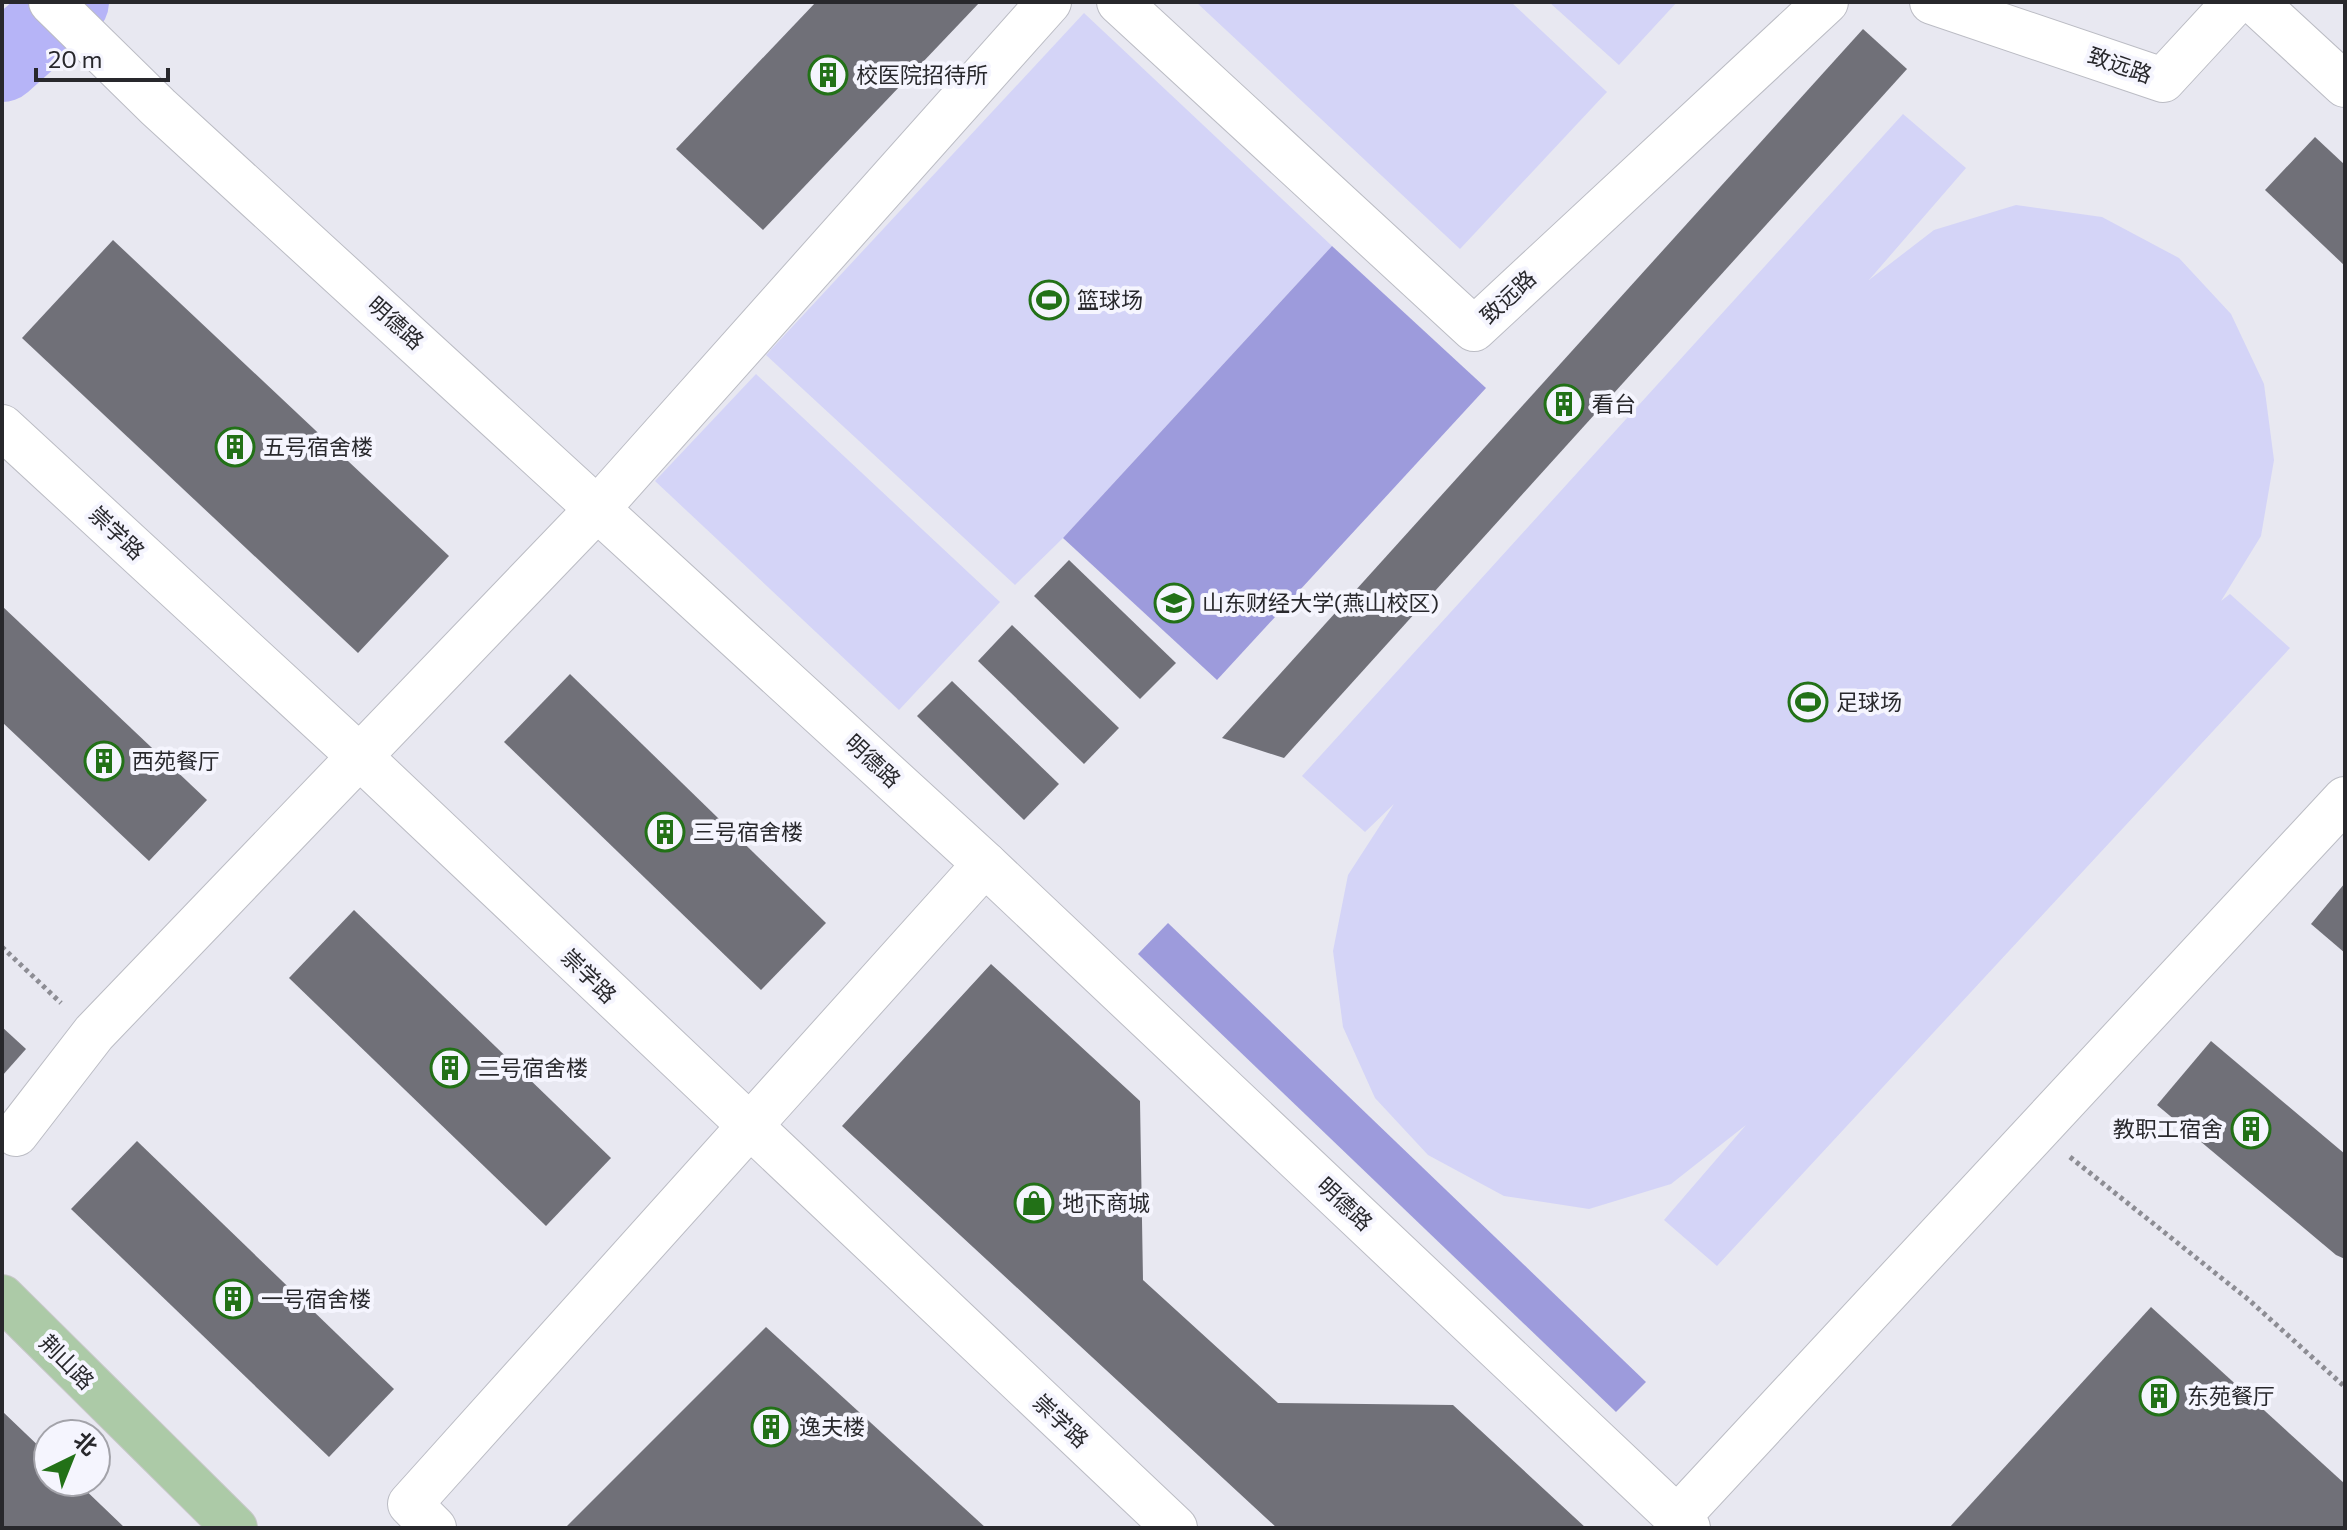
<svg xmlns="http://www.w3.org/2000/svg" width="2347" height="1530" font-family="Commissioner,'Noto Sans SC',sans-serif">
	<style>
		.green { fill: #d4d4f7 }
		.forest { fill: #9d9bdc }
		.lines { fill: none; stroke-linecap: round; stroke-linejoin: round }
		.river { stroke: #b6b4f7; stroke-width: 78 }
		.building { fill: #707078 }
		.minor-casing { stroke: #bbbcc4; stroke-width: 46 }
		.major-casing { stroke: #c7c7c8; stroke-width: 46 }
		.path { stroke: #8d8d94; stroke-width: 5; stroke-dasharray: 4 4; stroke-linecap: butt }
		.minor { stroke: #fff; stroke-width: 44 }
		.major { stroke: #accaa7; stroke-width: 44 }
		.labels { text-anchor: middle; stroke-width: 8; stroke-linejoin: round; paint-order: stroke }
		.street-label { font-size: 22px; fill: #28282c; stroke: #f5f5fe }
		.poi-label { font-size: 22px; fill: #28282c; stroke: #f5f5fe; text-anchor: start }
	</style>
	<rect width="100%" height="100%" fill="#e8e8f1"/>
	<g class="green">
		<path d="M1196 2H1511L1607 92 1460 249Z"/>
		<path d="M1549 2H1677L1619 65Z"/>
		<path d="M1084 13 1332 246 1063 538 1015 585 766 355Z"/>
		<path d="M1903 114 1966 168 1869 280 1934 230 2016 205 2102 217 2179 258 2231 314 2264 384 2274 460 2261 536 2221 601 2230 594 2290 648 1717 1266 1664 1220 1746 1125 1671 1184 1589 1209 1504 1196 1428 1155 1375 1098 1343 1027 1333 951 1348 875 1394 804 1365 832 1302 776Z"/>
		<path d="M756 374 1000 602 899 710 655 481Z"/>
	</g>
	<g class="forest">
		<path d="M1332 246 1486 388 1217 680 1063 538Z"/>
		<path d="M1168 923 1646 1382 1616 1412 1138 954Z"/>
	</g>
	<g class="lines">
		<path class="river" d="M2 63 70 2"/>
	</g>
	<g class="building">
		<path d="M816 2H980L763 230 676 149Z"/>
		<path d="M1863 29 1907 69 1284 758 1222 738Z"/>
		<path d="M2315 137 2345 165V266L2265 190Z"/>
		<path d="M113 240 449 556 358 653 22 338Z"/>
		<path d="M1069 560 1176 663 1140 699 1034 596Z"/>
		<path d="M2 606 207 800 149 861 2 722Z"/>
		<path d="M1012 625 1119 728 1084 764 978 661Z"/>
		<path d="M570 674 826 923 761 990 504 742Z"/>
		<path d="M952 681 1059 784 1024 820 917 716Z"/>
		<path d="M2345 883V953L2311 924Z"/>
		<path d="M354 910 611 1158 546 1226 289 978Z"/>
		<path d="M991 964 1140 1101 1143 1280 1278 1403 1453 1405 1586 1528H1277L842 1126Z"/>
		<path d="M2 1027 26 1049 2 1076Z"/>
		<path d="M2211 1041 2345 1154V1259L2336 1255 2157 1105Z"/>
		<path d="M137 1141 394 1389 329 1457 71 1209Z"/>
		<path d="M2151 1307 2345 1484V1528H1949Z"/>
		<path d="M766 1327 986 1528H565Z"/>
		<path d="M2 1411 48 1455V1482H77L125 1528H2Z"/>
	</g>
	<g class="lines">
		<g class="minor-casing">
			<g id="minor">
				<path d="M51 2 158 107 985 864 1688 1528"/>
				<path d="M1119 2 1474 329 1826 2"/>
				<path d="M1932 2 2163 80 2235 2"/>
				<path d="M2255 2 2345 85"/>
				<path d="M2 427 358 755 1175 1528"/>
				<path d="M16 1134 94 1033 599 507 1049 2"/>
				<path d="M1677 1518 2345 799"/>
				<path d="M434 1528 410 1504 985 864"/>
			</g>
		</g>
		<g class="major-casing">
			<path id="major" d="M2 1297 235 1528"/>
		</g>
		<g class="path">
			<path d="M2 947 61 1003"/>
			<path d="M2070 1157 2249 1300 2345 1387"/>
		</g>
		<use href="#minor" class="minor"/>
		<use href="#major" class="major"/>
	</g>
	<defs>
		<g id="building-ring" transform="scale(2)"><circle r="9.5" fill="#f5f5fe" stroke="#227117" stroke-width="1.5"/><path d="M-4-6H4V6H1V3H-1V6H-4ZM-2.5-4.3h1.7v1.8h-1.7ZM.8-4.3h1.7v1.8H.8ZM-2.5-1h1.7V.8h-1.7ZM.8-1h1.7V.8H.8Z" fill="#227117"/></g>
		<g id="stadium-ring" transform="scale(2)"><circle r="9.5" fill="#f5f5fe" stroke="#227117" stroke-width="1.5"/><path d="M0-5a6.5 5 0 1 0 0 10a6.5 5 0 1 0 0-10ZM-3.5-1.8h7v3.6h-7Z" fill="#227117"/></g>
		<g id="university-ring" transform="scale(2)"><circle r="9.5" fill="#f5f5fe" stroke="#227117" stroke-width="1.5"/><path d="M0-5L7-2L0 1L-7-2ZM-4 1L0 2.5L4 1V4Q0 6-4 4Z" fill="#227117"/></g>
		<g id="shop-ring" transform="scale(2)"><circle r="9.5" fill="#f5f5fe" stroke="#227117" stroke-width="1.5"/><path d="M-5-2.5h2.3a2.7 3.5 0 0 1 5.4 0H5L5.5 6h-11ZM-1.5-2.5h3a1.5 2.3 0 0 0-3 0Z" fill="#227117"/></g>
	</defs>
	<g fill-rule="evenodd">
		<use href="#building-ring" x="828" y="75"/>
		<use href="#stadium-ring" x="1049" y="300"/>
		<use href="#building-ring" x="1564" y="404"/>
		<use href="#building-ring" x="235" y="447"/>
		<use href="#university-ring" x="1174" y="603"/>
		<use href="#stadium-ring" x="1808" y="702"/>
		<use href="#building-ring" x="104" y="761"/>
		<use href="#building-ring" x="665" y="832"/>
		<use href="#building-ring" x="450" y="1068"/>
		<use href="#building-ring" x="2251" y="1129"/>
		<use href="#shop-ring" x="1034" y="1203"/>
		<use href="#building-ring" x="233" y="1299"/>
		<use href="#building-ring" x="2159" y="1396"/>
		<use href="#building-ring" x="771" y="1427"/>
	</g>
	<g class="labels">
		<g class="street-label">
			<text transform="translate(2120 65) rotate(19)" y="8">致远路</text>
			<text transform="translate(1508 297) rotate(-43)" y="8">致远路</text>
			<text transform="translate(396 323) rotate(42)" y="8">明德路</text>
			<text transform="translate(117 533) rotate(43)" y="8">崇学路</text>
			<text transform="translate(873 761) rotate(43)" y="8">明德路</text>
			<text transform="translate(589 976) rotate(44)" y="8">崇学路</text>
			<text transform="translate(1345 1204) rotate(43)" y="8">明德路</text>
			<text transform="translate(67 1362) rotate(45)" y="8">荆山路</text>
			<text transform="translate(1061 1421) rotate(43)" y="8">崇学路</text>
		</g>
		<g class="poi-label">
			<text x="856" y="83">校医院招待所</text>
			<text x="1077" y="308">篮球场</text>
			<text x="1592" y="412">看台</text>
			<text x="263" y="455">五号宿舍楼</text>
			<text x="1202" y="611">山东财经大学(燕山校区)</text>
			<text x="1836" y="710">足球场</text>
			<text x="132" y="769">西苑餐厅</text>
			<text x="693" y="840">三号宿舍楼</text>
			<text x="478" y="1076">二号宿舍楼</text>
			<text x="2223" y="1137" text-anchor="end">教职工宿舍</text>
			<text x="1062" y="1211">地下商城</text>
			<text x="261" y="1307">一号宿舍楼</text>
			<text x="2187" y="1404">东苑餐厅</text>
			<text x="799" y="1435">逸夫楼</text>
		</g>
	</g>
	<rect width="2347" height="1530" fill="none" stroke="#28282c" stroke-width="8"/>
	<g transform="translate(72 1458) rotate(43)"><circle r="38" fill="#f5f5fe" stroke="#a3a3aa" stroke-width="2"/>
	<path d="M0-6L14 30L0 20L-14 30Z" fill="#227117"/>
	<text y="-12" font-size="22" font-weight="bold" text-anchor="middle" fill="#28282c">北</text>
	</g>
	<path d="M36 68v12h132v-12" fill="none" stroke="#28282c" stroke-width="4"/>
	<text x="48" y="68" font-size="24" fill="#28282c" stroke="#f5f5fe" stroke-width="6" paint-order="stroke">20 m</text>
</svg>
